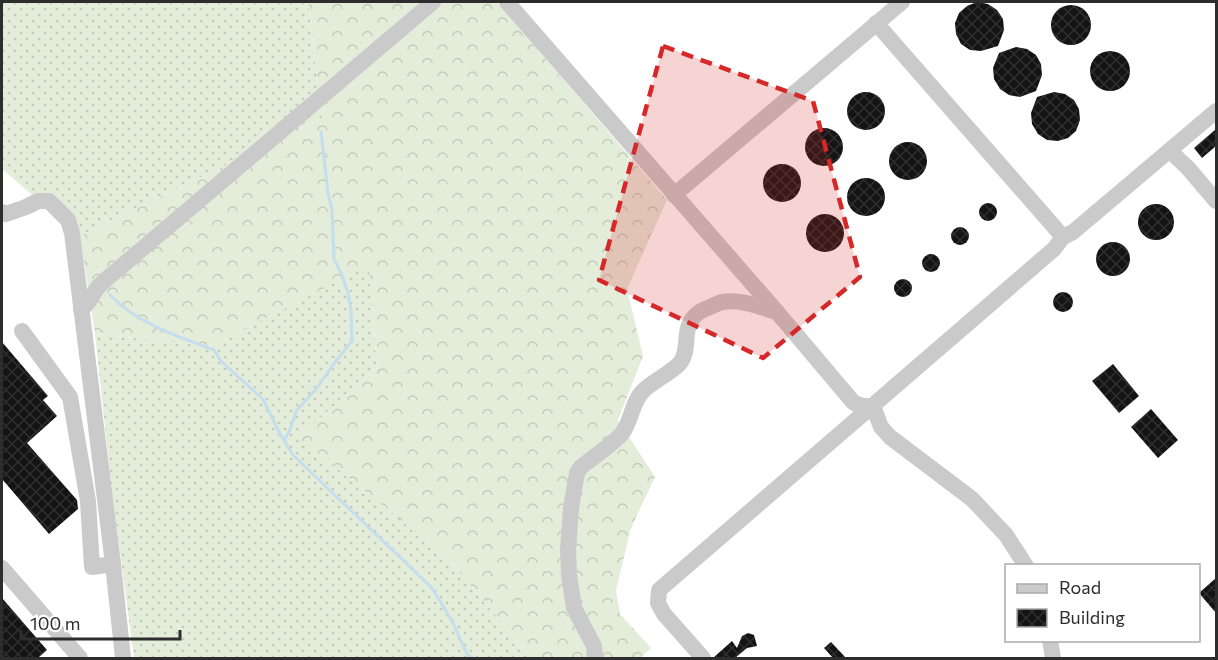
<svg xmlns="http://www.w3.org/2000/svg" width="1218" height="660" font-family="Commissioner,sans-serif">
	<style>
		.grass { fill: url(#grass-dots) }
		.forest { fill: url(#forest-crowns) }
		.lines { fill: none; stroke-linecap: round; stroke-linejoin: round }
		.stream { stroke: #c4deed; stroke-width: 3 }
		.building { fill: url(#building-cross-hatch) }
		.minor { stroke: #cacaca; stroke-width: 16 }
		.marked { fill: #d62828; fill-opacity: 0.2; stroke: #d62828; stroke-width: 4.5; stroke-dasharray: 12 8; stroke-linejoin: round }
	</style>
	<defs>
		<pattern id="grass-dots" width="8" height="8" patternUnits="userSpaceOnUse" patternTransform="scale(1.5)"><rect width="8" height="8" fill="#e4ecda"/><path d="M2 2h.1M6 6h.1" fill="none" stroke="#c4cbbb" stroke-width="1.8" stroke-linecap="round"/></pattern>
		<pattern id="forest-crowns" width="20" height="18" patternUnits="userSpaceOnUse" patternTransform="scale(1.5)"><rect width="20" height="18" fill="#e4ecda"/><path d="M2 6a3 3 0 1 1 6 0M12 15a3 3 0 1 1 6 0" fill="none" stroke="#c4cbbb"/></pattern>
		<pattern id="building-cross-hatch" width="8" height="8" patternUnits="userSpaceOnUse" patternTransform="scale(1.5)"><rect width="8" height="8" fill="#141414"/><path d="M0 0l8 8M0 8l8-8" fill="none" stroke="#2e2e2e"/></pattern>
	</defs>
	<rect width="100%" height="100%" fill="#fff"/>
	<g class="grass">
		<path d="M2 2H308L322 118 80 236 2 169Z"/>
		<path d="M369 264 377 368 299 437 448 558 531 658H134L112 492 95 334 213 346Z"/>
	</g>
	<path class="forest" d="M308 2H497L667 200 627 289 643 356 618 420 655 477 631 528 616 590 620 614 651 648 640 658H531L448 558 298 437 377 368 369 265 213 346 95 334 80 236 322 118Z"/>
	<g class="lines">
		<g class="stream">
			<path d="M110 295C138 324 177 336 214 350L221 361 235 374 263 399 280 434 293 455 431 587 440 601 452 621 467 654 472 658"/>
			<path d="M284 440 289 432 297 410 317 388 333 365 352 341 351 311 348 293 342 275 334 259 332 209 328 193 321 132"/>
		</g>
	</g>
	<g class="building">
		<path d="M977 2 988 4 997 10 1003 19 1004 30 998 46 981 51 970 50 961 44 956 34 955 23 959 13 967 6Z"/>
		<circle cx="1071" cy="25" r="20"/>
		<path d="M1016 47 1027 49 1036 55 1041 64 1042 75 1036 91 1020 97 1009 95 1000 89 994 79 993 68 999 53Z"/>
		<circle cx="1110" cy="71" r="20"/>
		<circle cx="866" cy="111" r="19"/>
		<path d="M1054 92 1065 94 1074 100 1079 109 1080 120 1076 131 1068 138 1058 141 1047 140 1038 134 1032 124 1031 113 1037 97Z"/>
		<circle cx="824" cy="147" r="19"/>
		<path d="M1216 129V146L1202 158 1194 148Z"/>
		<circle cx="908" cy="161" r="19"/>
		<circle cx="782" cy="183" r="19"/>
		<circle cx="866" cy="197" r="19"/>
		<circle cx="988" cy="212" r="9"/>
		<circle cx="1156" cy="222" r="18"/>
		<circle cx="825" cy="233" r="19"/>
		<circle cx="960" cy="236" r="9"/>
		<circle cx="1113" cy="259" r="17"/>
		<circle cx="931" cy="263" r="9"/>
		<circle cx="903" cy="288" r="9"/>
		<circle cx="1063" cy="302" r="10"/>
		<path d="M2 342 48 396 43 400 57 416 27 443 77 500 78 509 49 534 2 479Z"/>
		<path d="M1113 364 1139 396 1119 413 1092 381Z"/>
		<path d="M1151 409 1178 440 1158 458 1131 427Z"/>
		<path d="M1216 578V613L1199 593Z"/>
		<path d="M2 598 47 650 38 658H2Z"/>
		<path d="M748 633 754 635 757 646 747 648 735 658H713L732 641 737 648 742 636Z"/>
		<path d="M831 642 846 658H833L824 648Z"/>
	</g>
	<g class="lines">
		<g class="minor">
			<path d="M507 2 777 312 853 402C859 406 865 407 873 406L881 427 890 437 972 499 1006 535 1026 566"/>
			<path d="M876 23 1063 237"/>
			<path d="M1170 151 1188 168 1216 201"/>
			<path d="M674 195 902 2"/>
			<path d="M2 212 6 214 26 207 38 201H49L68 220 72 233 113 564 123 658"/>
			<path d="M81 309C90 304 92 294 99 286 108 277 119 269 129 260L433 2"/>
			<path d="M22 331 70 397 88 501 92 567 113 564"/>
			<path d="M2 568 80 658"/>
			<path d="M1050 640 1053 658"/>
			<path d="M595 658 594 646 574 608 569 575 568 550 571 508 577 473 581 467C591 459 617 441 623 432 632 419 632 402 643 391 654 380 670 374 680 363 688 353 685 340 688 328 691 318 696 313 705 309 711 307 717 303 723 302 740 299 760 307 777 312"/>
			<path d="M703 658 664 614 658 603 659 590 1054 249 1063 237 1073 232 1216 111"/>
		</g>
	</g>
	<path class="marked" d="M663 46 813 101 860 277 763 358 599 280Z"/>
	<rect width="1218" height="660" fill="none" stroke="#2d2d2d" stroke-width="6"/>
	<rect x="1005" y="564" width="195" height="78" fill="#ffffff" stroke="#ababab" stroke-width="1.5"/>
	<rect x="1017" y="584" width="30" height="9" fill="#cacaca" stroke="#ababab" stroke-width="1.5"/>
	<text x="1059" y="594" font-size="18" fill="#2d2d2d">Road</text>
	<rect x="1017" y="609" width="30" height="18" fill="url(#building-cross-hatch)" stroke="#ababab" stroke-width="1.5"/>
	<text x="1059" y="624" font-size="18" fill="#2d2d2d">Building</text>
	<path d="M21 630v9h159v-9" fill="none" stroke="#2d2d2d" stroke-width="3"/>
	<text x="30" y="630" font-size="18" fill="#2d2d2d" stroke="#ffffff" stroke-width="4.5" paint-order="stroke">100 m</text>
</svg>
